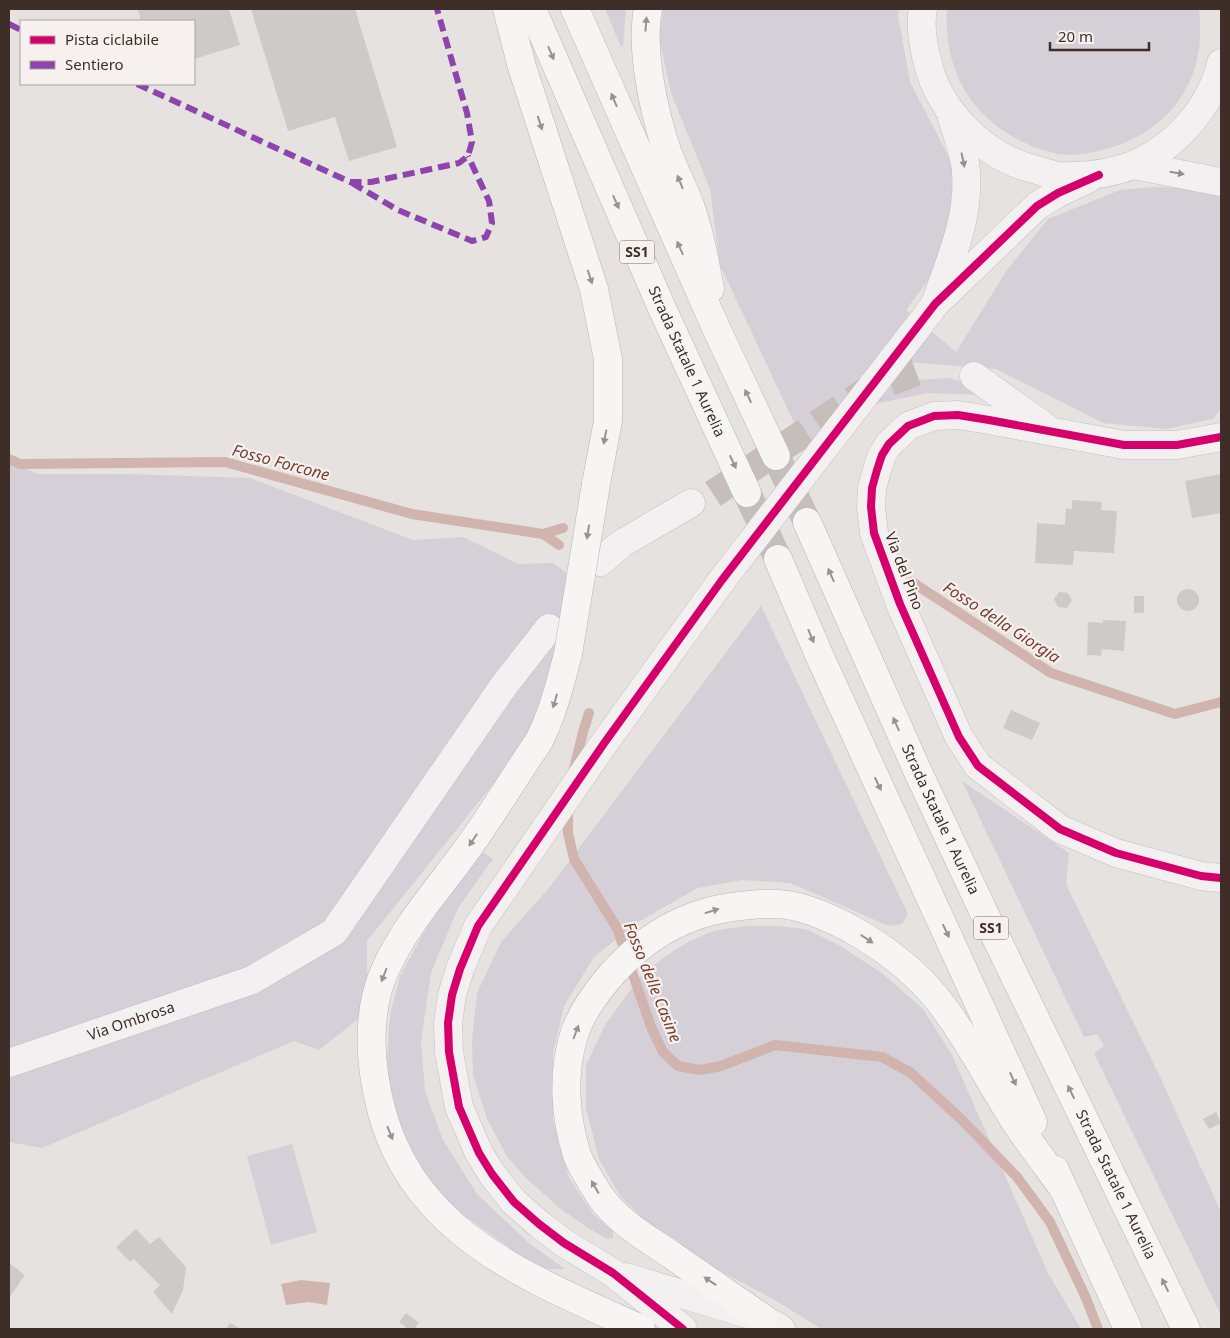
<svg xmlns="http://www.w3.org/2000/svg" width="1230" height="1338" font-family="'Noto Sans',sans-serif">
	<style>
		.green { fill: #d5cfd8 }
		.water { fill: #d2b4ae }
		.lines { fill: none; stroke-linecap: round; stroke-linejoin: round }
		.stream { stroke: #d2b4ae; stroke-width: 10 }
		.building { fill: #cecac9 }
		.minor-tunnel { stroke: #c5bebb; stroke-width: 28; stroke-dasharray: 28 14; stroke-linecap: butt }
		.highway-tunnel { stroke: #c5bebb; stroke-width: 28; stroke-dasharray: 28 14; stroke-linecap: butt }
		.minor-casing { stroke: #c4c0be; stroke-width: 29 }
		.highway-casing { stroke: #bbb5b3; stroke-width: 29 }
		.minor { stroke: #f2f0f0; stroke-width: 28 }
		.highway { stroke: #f6f5f4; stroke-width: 28 }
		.minor-bridge-casing { stroke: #c4c0be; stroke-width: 29; stroke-linecap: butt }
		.highway-bridge-casing { stroke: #bbb5b3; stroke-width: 29; stroke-linecap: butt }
		.minor-bridge { stroke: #f2f0f0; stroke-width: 28 }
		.highway-bridge { stroke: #f6f5f4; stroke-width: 28 }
		.quiet { stroke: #8e44ad; stroke-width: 6; stroke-dasharray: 12 6; stroke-linecap: butt }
		.cycleway-casing { stroke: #f6f0ee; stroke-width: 11 }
		.cycleway { stroke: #d6006c; stroke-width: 8 }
		.oneway { fill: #9a928e }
		.oneway2 { fill: #988f8c }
		.labels { text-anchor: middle; stroke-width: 4.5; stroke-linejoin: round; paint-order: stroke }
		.shield { fill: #f6f0ee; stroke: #766863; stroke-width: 1 }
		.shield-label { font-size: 14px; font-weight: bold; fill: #3f2e27 }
		.street-label { font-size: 15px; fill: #3f2e27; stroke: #f6f0ee }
		.water-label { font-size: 16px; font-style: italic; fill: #743f31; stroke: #f6f0ee }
	</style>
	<rect width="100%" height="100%" fill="#e6e2e0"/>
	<g class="green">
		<path d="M605 9H626L623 45 621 47Z"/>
		<path d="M663 9H899L898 15 910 82 955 169V217L943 260 906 310 956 352 1007 270 1048 219 1120 190 1154 187 1195 188 1221 193V409L1213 419 1166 429 1103 423 996 369 908 362 906 381 947 378 968 382 984 395 928 393 879 403 804 444 720 265 710 189 671 93 659 37Z"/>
		<path d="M947 9H1199C1207 75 1176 126 1113 147 1099 151 1084 155 1069 155 1053 154 1040 150 1025 143 970 118 943 68 947 9Z"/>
		<path d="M9 462 38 474H126L250 478 413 540 463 537 518 564 553 563 575 579 535 732 367 941V1012L319 1050 294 1041 42 1148 9 1142Z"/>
		<path d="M761 606 908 914 902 924 889 926 790 883 743 880 698 888 638 922 594 957 564 1006 553 1053V1120L569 1178 593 1214 613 1231V1238L607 1239 588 1228 562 1210 527 1179 508 1158 487 1119 473 1075 472 1040 477 993 501 942 549 888Z"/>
		<path d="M962 781 1069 853 1066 884 1162 1081 1221 1212V1315L1094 1053 1104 1046 1097 1034 1084 1037Z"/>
		<path d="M481 851 493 859 458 908 431 973 421 1041 425 1091 443 1140 477 1194 530 1244 565 1269H539L454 1208 418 1167 394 1112 386 1075 390 1015 400 976 433 916Z"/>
		<path d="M745 926H775L806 929 839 945 883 974 923 1009 952 1055 1048 1273 1081 1329H821L773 1299 707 1264 647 1222 620 1196 599 1159 586 1108V1065L605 1025 640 977 664 957 688 942 713 931Z"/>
		<path d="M292 1144 317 1232 271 1245 247 1156Z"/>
	</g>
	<path class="water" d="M301 1280 330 1283 327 1305 309 1302 286 1305 281 1284Z"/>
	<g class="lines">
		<g class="stream">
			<path d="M9 459 20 464 225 462 412 514 543 534 563 528"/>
			<path d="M543 534 559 545"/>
			<path d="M912 582 1051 673 1175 714 1221 702"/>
			<path d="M573 773 583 732 589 713"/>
			<path d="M568 807V833L574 859 617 928 651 1027 663 1052 678 1066 700 1070 721 1066 775 1045 882 1057 911 1073 962 1120 1017 1177 1050 1222 1086 1298 1098 1329"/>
		</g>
	</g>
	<g class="building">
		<path d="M138 9H229L240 45 194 59V21H141Z"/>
		<path d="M251 9H355L397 147 349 161 335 117 288 131Z"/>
		<path d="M1221 474V513L1192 518 1185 481Z"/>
		<path d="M1072 500 1102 502 1101 510 1117 511 1114 553 1074 551 1073 565 1035 563 1037 523 1065 525 1066 508 1072 509Z"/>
		<circle cx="1188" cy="600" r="11"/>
		<path d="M1059 592 1068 593 1072 600 1067 608 1058 607 1054 599Z"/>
		<rect x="1134" y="596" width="10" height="17"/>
		<path d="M1103 620 1126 621 1124 651 1102 649 1101 656 1087 655 1088 622 1103 623Z"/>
		<path d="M1011 710 1040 723 1032 740 1003 728Z"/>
		<path d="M1216 1112 1221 1123 1209 1129 1203 1119Z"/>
		<path d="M136 1229 150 1244 159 1237 186 1267 183 1290 172 1314 153 1292 160 1285 134 1259 130 1262 116 1247Z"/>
		<path d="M9 1263 25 1275 9 1298Z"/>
		<path d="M406 1313 419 1323 414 1329H408L399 1322Z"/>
		<path d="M230 1323 241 1329H226Z"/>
	</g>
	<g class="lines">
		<path class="minor-tunnel" d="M713 494 868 390 927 368"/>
		<g class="highway-tunnel">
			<path d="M776 456 807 522"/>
			<path d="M747 493 778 559"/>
		</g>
		<g class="minor-casing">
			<g id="minor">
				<path d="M923 9C919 28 924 50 929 68 936 92 949 112 966 129 986 150 1008 163 1037 170 1044 172 1051 175 1059 176 1083 177 1110 174 1133 165 1176 147 1211 107 1221 63"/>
				<path d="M1133 165 1221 182"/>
				<path d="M937 298C953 254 972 210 965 163 962 148 956 132 952 118"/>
				<path d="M927 315 935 304 1037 206 1058 193 1088 179"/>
				<path d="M974 376 1044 426"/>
				<path d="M1221 437 1177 445H1124L989 420 958 415 934 416 908 426 889 444 882 455 877 470 872 488 871 507 874 533 900 604 959 737 978 766 1060 829 1116 853 1201 876 1221 878"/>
				<path d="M600 562 621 544 691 503"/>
				<path id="s1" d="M9 1063 252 980 334 932 505 684 549 628"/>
				<path d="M626 1277 764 1319 781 1329"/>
				<path d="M683 1329 613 1273 564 1243 539 1224 514 1202 492 1174 479 1153 459 1107 449 1052 448 1023 452 995 460 969 478 926 605 742 722 580"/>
			</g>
		</g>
		<g class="highway-casing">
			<g id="highway">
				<path d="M507 9 522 67 594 289 608 359V421L596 484"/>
				<path id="s2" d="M532 9 661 306 747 493"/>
				<path d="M575 9 717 330 776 456"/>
				<path d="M648 9C640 49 654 112 667 151 675 172 685 191 692 211 701 237 705 263 710 289"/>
				<path id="s3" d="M807 522 918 772 986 917 1186 1329"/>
				<path d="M778 559 820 657 1033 1122"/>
				<path d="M568 654C560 684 553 713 539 741 515 776 493 813 468 848 440 887 405 925 385 970 370 1004 369 1043 375 1080 398 1229 520 1274 641 1329"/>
				<path d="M1055 1170 1128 1329"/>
				<path d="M764 1319C734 1298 703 1277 673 1256 647 1238 618 1222 600 1196 593 1185 581 1166 577 1155 565 1117 562 1073 574 1035 580 1015 593 997 606 981 642 938 684 912 740 906 757 904 776 902 793 906 813 910 834 920 851 929 881 946 912 969 934 995 966 1034 989 1081 1016 1123 1031 1145 1047 1166 1063 1188"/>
			</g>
		</g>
		<use href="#minor" class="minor"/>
		<use href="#highway" class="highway"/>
		<g class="minor-bridge-casing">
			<path id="minor-bridge" d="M722 580 927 315"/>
		</g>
		<g class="highway-bridge-casing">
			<path id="highway-bridge" d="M568 654 596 484"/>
		</g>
		<use href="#minor-bridge" class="minor-bridge"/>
		<use href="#highway-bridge" class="highway-bridge"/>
		<g class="quiet">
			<path d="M9 24 21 30"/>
			<path d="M137 84 350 182H371L459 163 468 156 472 142 467 113 437 9"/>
			<path d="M352 183 398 210 472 241 486 237 492 223 489 201 468 156"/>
		</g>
		<g class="cycleway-casing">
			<g id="cycleway">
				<path d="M1221 437 1177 445H1124L989 420 958 415 934 416 908 426 889 444 882 455 877 470 872 488 871 507 874 533 900 604 959 737 978 766 1060 829 1116 853 1201 876 1221 878"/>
				<path d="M683 1329 613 1273 564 1243 539 1224 514 1202 492 1174 479 1153 459 1107 449 1052 448 1023 452 995 460 969 478 926 605 742 722 580 935 304 1037 206 1058 193 1099 175"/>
			</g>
		</g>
		<use href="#cycleway" class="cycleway"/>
	</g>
	<defs><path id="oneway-solid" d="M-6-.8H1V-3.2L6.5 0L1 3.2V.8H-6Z" transform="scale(1.25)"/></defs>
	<g class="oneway">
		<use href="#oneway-solid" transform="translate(646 24) rotate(-86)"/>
		<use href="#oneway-solid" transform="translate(551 53) rotate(67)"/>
		<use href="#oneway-solid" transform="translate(614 100) rotate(-113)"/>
		<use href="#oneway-solid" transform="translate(540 123) rotate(72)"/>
		<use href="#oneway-solid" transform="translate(680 182) rotate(-112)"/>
		<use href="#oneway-solid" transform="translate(616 202) rotate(66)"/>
		<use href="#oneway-solid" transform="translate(680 248) rotate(-114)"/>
		<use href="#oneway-solid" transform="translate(590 277) rotate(72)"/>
		<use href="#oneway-solid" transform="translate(748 396) rotate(-115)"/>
		<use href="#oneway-solid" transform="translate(605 437) rotate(101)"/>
		<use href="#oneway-solid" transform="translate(733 462) rotate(65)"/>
		<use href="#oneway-solid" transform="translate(588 532) rotate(99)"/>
		<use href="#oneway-solid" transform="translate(831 575) rotate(-114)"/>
		<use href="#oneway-solid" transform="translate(811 636) rotate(67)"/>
		<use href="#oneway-solid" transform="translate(555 701) rotate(106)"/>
		<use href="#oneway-solid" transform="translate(896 724) rotate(-114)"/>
		<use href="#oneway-solid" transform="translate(878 784) rotate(65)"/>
		<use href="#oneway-solid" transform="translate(473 840) rotate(123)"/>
		<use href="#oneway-solid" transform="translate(712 911) rotate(-17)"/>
		<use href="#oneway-solid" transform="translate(946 931) rotate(65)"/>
		<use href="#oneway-solid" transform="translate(867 939) rotate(33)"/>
		<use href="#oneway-solid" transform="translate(384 975) rotate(111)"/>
		<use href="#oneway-solid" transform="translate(576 1032) rotate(-69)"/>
		<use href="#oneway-solid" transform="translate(1013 1079) rotate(65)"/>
		<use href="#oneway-solid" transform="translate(1071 1092) rotate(-116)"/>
		<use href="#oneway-solid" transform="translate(390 1133) rotate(68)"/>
		<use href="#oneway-solid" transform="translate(595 1187) rotate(-120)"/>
		<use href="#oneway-solid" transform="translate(710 1281) rotate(-146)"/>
		<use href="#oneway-solid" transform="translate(1165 1285) rotate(-116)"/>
	</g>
	<g class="oneway2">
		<use href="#oneway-solid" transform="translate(963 160) rotate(78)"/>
		<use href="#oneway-solid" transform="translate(1177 173) rotate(10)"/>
	</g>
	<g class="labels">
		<g class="shield">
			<rect x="619.5" y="240.5" width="35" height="23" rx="4"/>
			<rect x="973.5" y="916.5" width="35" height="23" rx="4"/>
		</g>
		<g class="shield-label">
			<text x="637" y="257">SS1</text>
			<text x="991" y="933">SS1</text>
		</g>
		<g class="street-label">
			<text dy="5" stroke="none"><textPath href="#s2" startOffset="385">Strada Statale 1 Aurelia</textPath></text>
			<text transform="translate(904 571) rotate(69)" y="5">Via del Pino</text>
			<text dy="5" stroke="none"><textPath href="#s3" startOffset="326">Strada Statale 1 Aurelia</textPath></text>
			<text dy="5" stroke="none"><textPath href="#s1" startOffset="129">Via Ombrosa</textPath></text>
			<text dy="5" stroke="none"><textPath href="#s3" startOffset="731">Strada Statale 1 Aurelia</textPath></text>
		</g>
		<g class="water-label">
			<text transform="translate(281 462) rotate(15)" y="6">Fosso Forcone</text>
			<text transform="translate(1002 622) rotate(33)" y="6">Fosso della Giorgia</text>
			<text transform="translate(653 982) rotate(68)" y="6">Fosso delle Casine</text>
		</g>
	</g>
	<rect width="1230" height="1338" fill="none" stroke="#3f2e27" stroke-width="20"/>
	<rect x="20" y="20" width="175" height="65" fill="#f6f0ee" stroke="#ada29e"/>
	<rect x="30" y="36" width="25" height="8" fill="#d6006c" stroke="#ada29e"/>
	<text x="65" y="45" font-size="15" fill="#3f2e27">Pista ciclabile</text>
	<rect x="30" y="61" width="25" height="8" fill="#8e44ad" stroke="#ada29e"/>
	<text x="65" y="70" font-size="15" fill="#3f2e27">Sentiero</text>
	<path d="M1050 42v8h99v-8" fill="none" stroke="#3f2e27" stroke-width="2.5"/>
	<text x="1058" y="42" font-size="15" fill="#3f2e27" stroke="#f6f0ee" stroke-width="4" paint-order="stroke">20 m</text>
</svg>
